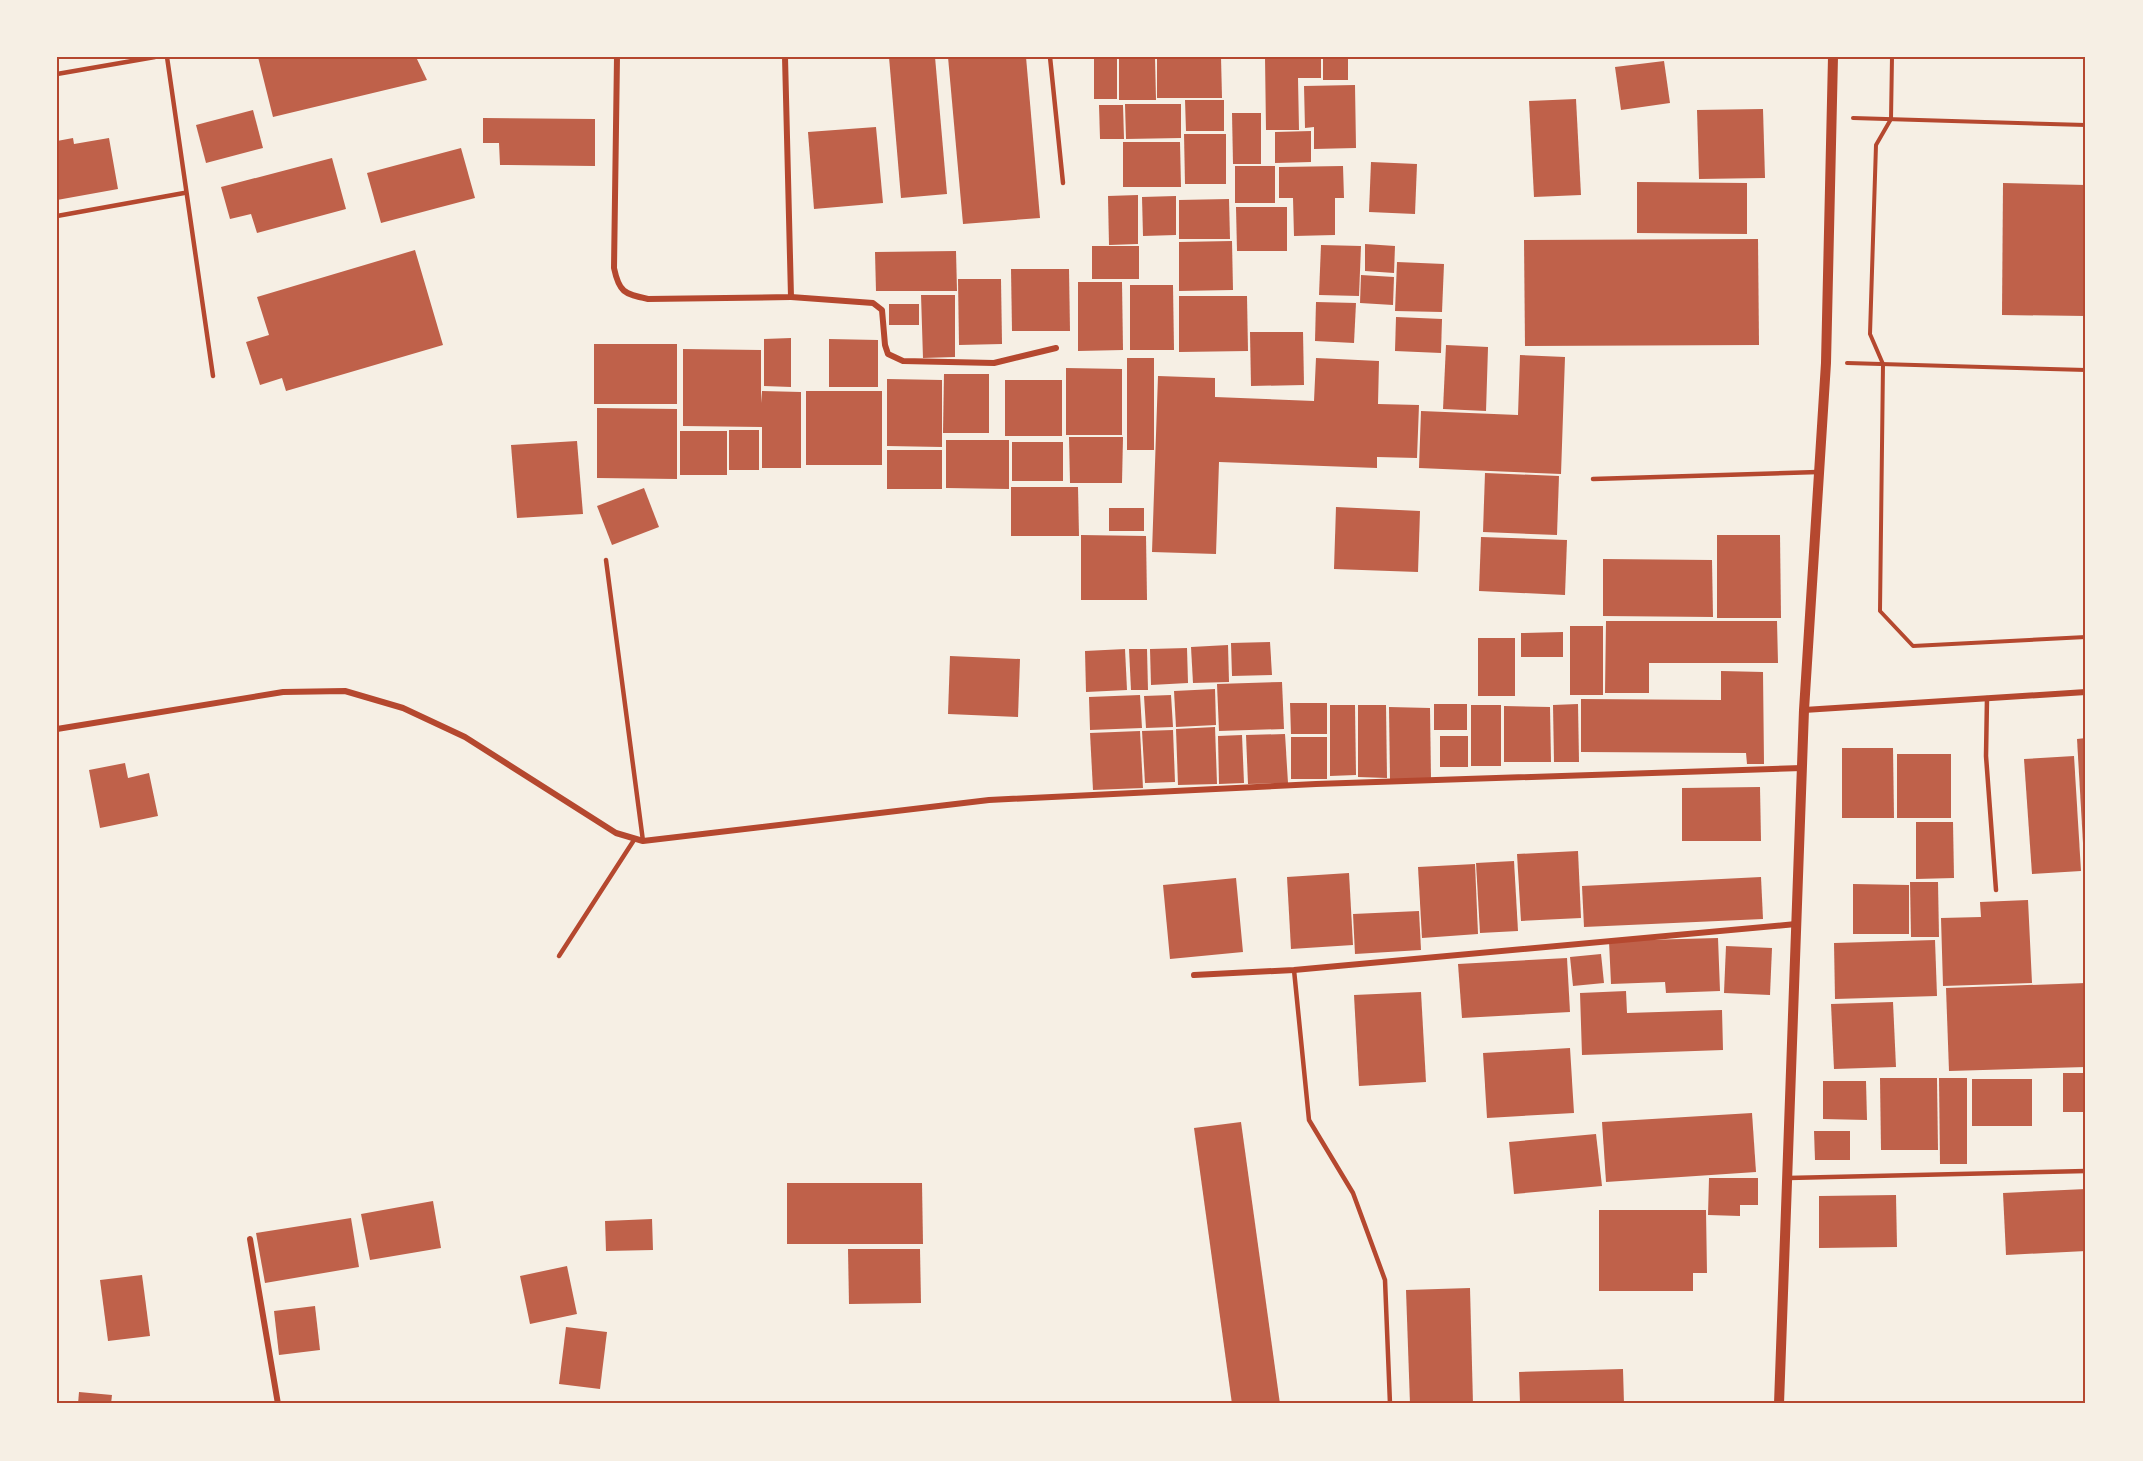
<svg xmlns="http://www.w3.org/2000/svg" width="2143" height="1461" font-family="Manrope,sans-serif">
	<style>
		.building { fill: #bf614a }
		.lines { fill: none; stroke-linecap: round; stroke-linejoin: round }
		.path { stroke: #b5482f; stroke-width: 4 }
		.service { stroke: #b5482f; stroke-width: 4.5 }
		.minor { stroke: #b5482f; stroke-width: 6 }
		.tertiary { stroke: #b5482f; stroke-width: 10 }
		.neatline { fill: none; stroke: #b5482f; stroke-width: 2 }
	</style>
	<rect width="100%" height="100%" fill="#f6efe4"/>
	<g class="building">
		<path d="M258 57H416L427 80 273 117Z"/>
		<path d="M889 57H935L947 194 901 198Z"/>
		<path d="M948 57H1026L1040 218 963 224Z"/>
		<rect x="1094" y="57" width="23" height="42"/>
		<path d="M1119 57H1155L1156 100H1119Z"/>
		<path d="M1157 57H1221L1222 98H1157Z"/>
		<path d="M1265 57H1321V78H1298L1299 130H1266Z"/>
		<rect x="1323" y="57" width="25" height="23"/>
		<path d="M1664 61 1670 103 1621 110 1615 67Z"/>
		<path d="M1355 85 1356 148 1314 149V127L1305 128 1304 86Z"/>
		<path d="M1576 99 1581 195 1534 197 1529 101Z"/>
		<path d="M1185 100H1224V131H1186Z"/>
		<path d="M1125 104H1181V138L1126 139Z"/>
		<path d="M1099 105H1123L1124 139H1100Z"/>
		<path d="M1763 109 1765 178 1699 179 1697 110Z"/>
		<path d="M253 110 263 148 206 163 196 125Z"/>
		<path d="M1232 113H1261V164H1233Z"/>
		<path d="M483 118 595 119V166L500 165 499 143H483Z"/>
		<path d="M876 127 883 203 814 209 808 132Z"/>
		<path d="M1311 131V162L1275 163V132Z"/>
		<path d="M1184 134H1226V184H1185Z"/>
		<path d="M73 138 74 144 109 138 118 189 57 200V141Z"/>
		<path d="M1123 142H1180L1181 187H1123Z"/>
		<path d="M461 148 475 198 381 223 367 173Z"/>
		<path d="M332 158 346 209 257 233 251 214 230 219 221 187Z"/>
		<path d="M1371 162 1417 164 1415 214 1369 212Z"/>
		<rect x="1235" y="166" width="40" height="37"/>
		<path d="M1343 166 1344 198H1335V235L1294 236 1293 198H1279V167Z"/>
		<path d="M1637 182 1747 183V234L1637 233Z"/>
		<path d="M2003 183 2086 185V316L2002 315Z"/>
		<path d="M1138 195V244L1109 245 1108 196Z"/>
		<path d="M1176 196V235L1143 236 1142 197Z"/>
		<path d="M1229 199 1230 239H1179V200Z"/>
		<path d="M1236 207H1287V251H1237Z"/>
		<path d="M1758 239 1759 345 1525 346 1524 240Z"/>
		<path d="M1232 241 1233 290 1179 291V242Z"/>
		<path d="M1365 244 1395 246 1394 273 1365 271Z"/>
		<path d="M1321 245 1361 246 1359 296 1319 295Z"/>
		<rect x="1092" y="246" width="47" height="33"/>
		<path d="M415 250 443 345 286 391 282 378 260 385 246 342 269 335 257 297Z"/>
		<path d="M956 251 957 291H876L875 252Z"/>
		<path d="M1397 262 1444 264 1442 312 1395 311Z"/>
		<path d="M1011 269H1069L1070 331H1012Z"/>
		<path d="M1361 275 1394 277 1393 305 1360 303Z"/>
		<path d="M958 279H1001L1002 344 959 345Z"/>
		<path d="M1078 282H1122L1123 350 1078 351Z"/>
		<path d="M1130 285H1173L1174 350H1130Z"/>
		<path d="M921 295H955V357L923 358Z"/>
		<path d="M1179 296H1247L1248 351 1179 352Z"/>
		<path d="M1316 302 1356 303 1354 343 1315 341Z"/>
		<rect x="889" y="304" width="30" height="21"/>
		<path d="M1396 317 1442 319 1441 353 1395 351Z"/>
		<path d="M1250 332H1303L1304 385 1251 386Z"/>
		<path d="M791 338V387L764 386V339Z"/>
		<path d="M829 339 878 340V387H829Z"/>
		<rect x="594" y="344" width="83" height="60"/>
		<path d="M1446 345 1488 347 1486 411 1443 409Z"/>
		<path d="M683 349 761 350V403L762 391 801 392V468H762V427L683 426Z"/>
		<path d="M1520 355 1565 357 1561 474 1419 468 1421 411 1518 415Z"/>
		<rect x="1127" y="358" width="27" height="92"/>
		<path d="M1316 358 1379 361 1378 404 1419 405 1417 458 1377 457V468L1219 462 1216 554 1152 552 1158 376 1215 378V397L1314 401Z"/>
		<path d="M1066 368 1122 369V435H1066Z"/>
		<path d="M944 374H989V433H943Z"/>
		<path d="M887 379 942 380V447L887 446Z"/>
		<rect x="1005" y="380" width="57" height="56"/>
		<rect x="806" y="391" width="76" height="74"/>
		<path d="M597 408 677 409V479L597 478Z"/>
		<rect x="729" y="430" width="30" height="40"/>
		<rect x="680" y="431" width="47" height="44"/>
		<path d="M1069 437H1123L1122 483H1070Z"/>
		<path d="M946 440H1009V489L946 488Z"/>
		<path d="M577 441 583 514 517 518 511 445Z"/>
		<rect x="1012" y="442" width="51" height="39"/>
		<rect x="887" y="450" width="55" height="39"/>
		<path d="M1485 473 1559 476 1557 535 1483 532Z"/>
		<path d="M1011 487H1078L1079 536H1011Z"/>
		<path d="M644 488 659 527 612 545 597 506Z"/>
		<path d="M1336 507 1420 511 1418 572 1334 569Z"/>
		<rect x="1109" y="508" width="35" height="23"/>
		<path d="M1081 535 1146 536 1147 600H1081Z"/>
		<path d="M1717 535H1780L1781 618H1717Z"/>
		<path d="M1481 537 1567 540 1565 595 1479 591Z"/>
		<path d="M1603 559 1712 560 1713 617 1603 616Z"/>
		<path d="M1606 621H1777L1778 663H1649V693H1605Z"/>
		<rect x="1570" y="626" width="33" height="69"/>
		<path d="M1563 632V657H1521V633Z"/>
		<rect x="1478" y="638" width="37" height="58"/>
		<path d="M1270 642 1272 675 1232 676 1231 643Z"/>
		<path d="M1228 645 1229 682 1193 683 1191 647Z"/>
		<path d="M1187 648 1188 683 1151 685 1150 649Z"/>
		<path d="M1125 649 1127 690 1086 692 1085 651Z"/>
		<path d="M1129 649H1147L1148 690H1131Z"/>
		<path d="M950 656 1020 659 1018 717 948 714Z"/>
		<path d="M1721 671 1763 672 1764 764H1747L1746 753 1581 752V699L1721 700Z"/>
		<path d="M1282 682 1284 729 1219 731 1217 684Z"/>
		<path d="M1215 689 1216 725 1176 727 1174 691Z"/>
		<path d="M1140 695 1142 728 1090 730 1089 697Z"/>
		<path d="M1171 695 1173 727 1146 728 1144 696Z"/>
		<path d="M1290 703H1327V734H1291Z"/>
		<rect x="1434" y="704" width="33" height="26"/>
		<path d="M1578 704 1579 762H1554L1553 705Z"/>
		<path d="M1330 705H1355L1356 775 1330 776Z"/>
		<path d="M1358 705H1386L1387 778 1358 777Z"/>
		<rect x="1471" y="705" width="30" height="61"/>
		<path d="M1504 706 1550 707 1551 762H1504Z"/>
		<path d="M1389 707 1430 708 1431 779H1390Z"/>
		<path d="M1215 727 1217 784 1178 785 1176 729Z"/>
		<path d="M1173 730 1175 782 1145 783 1142 731Z"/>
		<path d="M1140 731 1143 788 1093 790 1090 733Z"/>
		<path d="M1285 734 1288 783 1248 784 1246 735Z"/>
		<path d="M1242 735 1244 783 1219 784 1218 736Z"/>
		<rect x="1440" y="736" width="28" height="31"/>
		<rect x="1291" y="737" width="36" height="42"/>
		<path d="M2086 738V843H2083L2077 739Z"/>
		<path d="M1842 748H1893L1894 818H1842Z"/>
		<rect x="1897" y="754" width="54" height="64"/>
		<path d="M2074 756 2081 871 2032 874 2024 759Z"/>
		<path d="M125 763 128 778 149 773 158 816 100 828 89 770Z"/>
		<path d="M1760 787 1761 841H1682V788Z"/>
		<path d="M1916 822H1953L1954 878 1916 879Z"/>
		<path d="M1578 851 1581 918 1521 921 1517 854Z"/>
		<path d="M1514 861 1518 931 1480 933 1476 863Z"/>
		<path d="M1475 864 1478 934 1422 938 1418 867Z"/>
		<path d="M1349 873 1353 945 1291 949 1287 877Z"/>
		<path d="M1761 877 1763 919 1584 927 1582 886Z"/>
		<path d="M1236 878 1243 952 1170 959 1163 885Z"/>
		<path d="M1910 882H1938L1939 937H1911Z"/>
		<path d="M1853 884 1909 885V934H1853Z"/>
		<path d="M2028 900 2032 983 1943 986 1941 918 1981 917 1980 902Z"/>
		<path d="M1419 911 1421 950 1355 954 1353 914Z"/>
		<path d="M1718 938 1720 991 1666 993 1665 982 1611 984 1609 941Z"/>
		<path d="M1935 940 1937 996 1835 999 1834 943Z"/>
		<path d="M1726 946 1772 948 1770 995 1724 993Z"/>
		<path d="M1601 954 1604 983 1573 986 1570 957Z"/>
		<path d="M1567 958 1570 1012 1462 1018 1458 964Z"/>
		<path d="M2086 983V1067L1949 1071 1946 988Z"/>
		<path d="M1626 991 1627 1013 1722 1010 1723 1050 1582 1055 1580 993Z"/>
		<path d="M1421 992 1426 1082 1359 1086 1354 995Z"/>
		<path d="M1893 1002 1896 1067 1834 1069 1831 1004Z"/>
		<path d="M1570 1048 1574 1113 1487 1118 1483 1053Z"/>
		<rect x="2063" y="1073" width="23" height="39"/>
		<path d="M1880 1078H1937L1938 1150H1881Z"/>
		<path d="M1939 1078H1967V1164H1940Z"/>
		<rect x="1972" y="1079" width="60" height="47"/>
		<path d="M1823 1081H1866L1867 1120 1823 1119Z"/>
		<path d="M1752 1113 1756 1172 1606 1182 1602 1122Z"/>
		<path d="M1241 1122 1280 1404H1232L1194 1128Z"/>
		<path d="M1814 1131H1850V1160H1815Z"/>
		<path d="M1596 1134 1602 1186 1514 1194 1509 1142Z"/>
		<path d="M1709 1178H1758V1205H1740V1216L1708 1215Z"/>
		<path d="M787 1183H922L923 1244H787Z"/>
		<path d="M2086 1189V1251L2006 1255 2003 1193Z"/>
		<path d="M1896 1195 1897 1247 1819 1248V1196Z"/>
		<path d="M433 1201 441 1248 370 1260 361 1214Z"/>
		<path d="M1599 1210H1706L1707 1273H1693V1291H1599Z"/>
		<path d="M351 1218 359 1267 265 1283 256 1233Z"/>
		<path d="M652 1219 653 1250 606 1251 605 1221Z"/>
		<path d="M848 1249H920L921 1303 849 1304Z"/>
		<path d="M567 1266 577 1314 530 1324 520 1276Z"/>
		<path d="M142 1275 150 1336 108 1341 100 1280Z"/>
		<path d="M1470 1288 1473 1404H1410L1406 1290Z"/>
		<path d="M315 1306 320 1350 279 1355 274 1311Z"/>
		<path d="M566 1327 607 1332 600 1389 559 1384Z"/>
		<path d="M1623 1369 1624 1404H1520L1519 1372Z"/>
		<path d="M79 1392 112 1395 111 1404H78Z"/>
	</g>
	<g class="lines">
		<g class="path">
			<path d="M1892 57 1891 119 1876 145 1870 334 1883 364 1880 611 1913 646 2086 637"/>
			<path d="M1853 118 2086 125"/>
			<path d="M1847 363 2086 370"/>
		</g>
		<g class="service">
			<path d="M167 57 213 376"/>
			<path d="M1050 57 1063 183"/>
			<path d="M57 74 155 57"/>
			<path d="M57 216 184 193"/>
			<path d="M1593 479 1818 472"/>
			<path d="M606 560 643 841"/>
			<path d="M1987 698 1986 756 1996 890"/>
			<path d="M559 956 634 840"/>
			<path d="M1294 970 1309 1120 1353 1193 1385 1280 1390 1404"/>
			<path d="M1788 1178 2086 1171"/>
		</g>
		<g class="minor">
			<path d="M617 57 614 268C619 292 624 294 648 299L791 297 785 57"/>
			<path d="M791 297 873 303 882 310 885 345 888 354 903 361 994 363 1056 348"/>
			<path d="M1804 710 2086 692"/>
			<path d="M57 729 283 692 345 691 403 708 465 737 616 833 643 841 989 800 1316 784 1802 768"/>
			<path d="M1194 975 1294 970 1796 924"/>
			<path d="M250 1239 278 1404"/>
		</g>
		<path class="tertiary" d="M1779 1404 1804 710 1826 363 1833 57"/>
	</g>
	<rect width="2143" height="1461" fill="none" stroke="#f6efe4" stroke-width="117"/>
	<rect x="58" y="58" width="2026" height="1344" class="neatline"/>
</svg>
